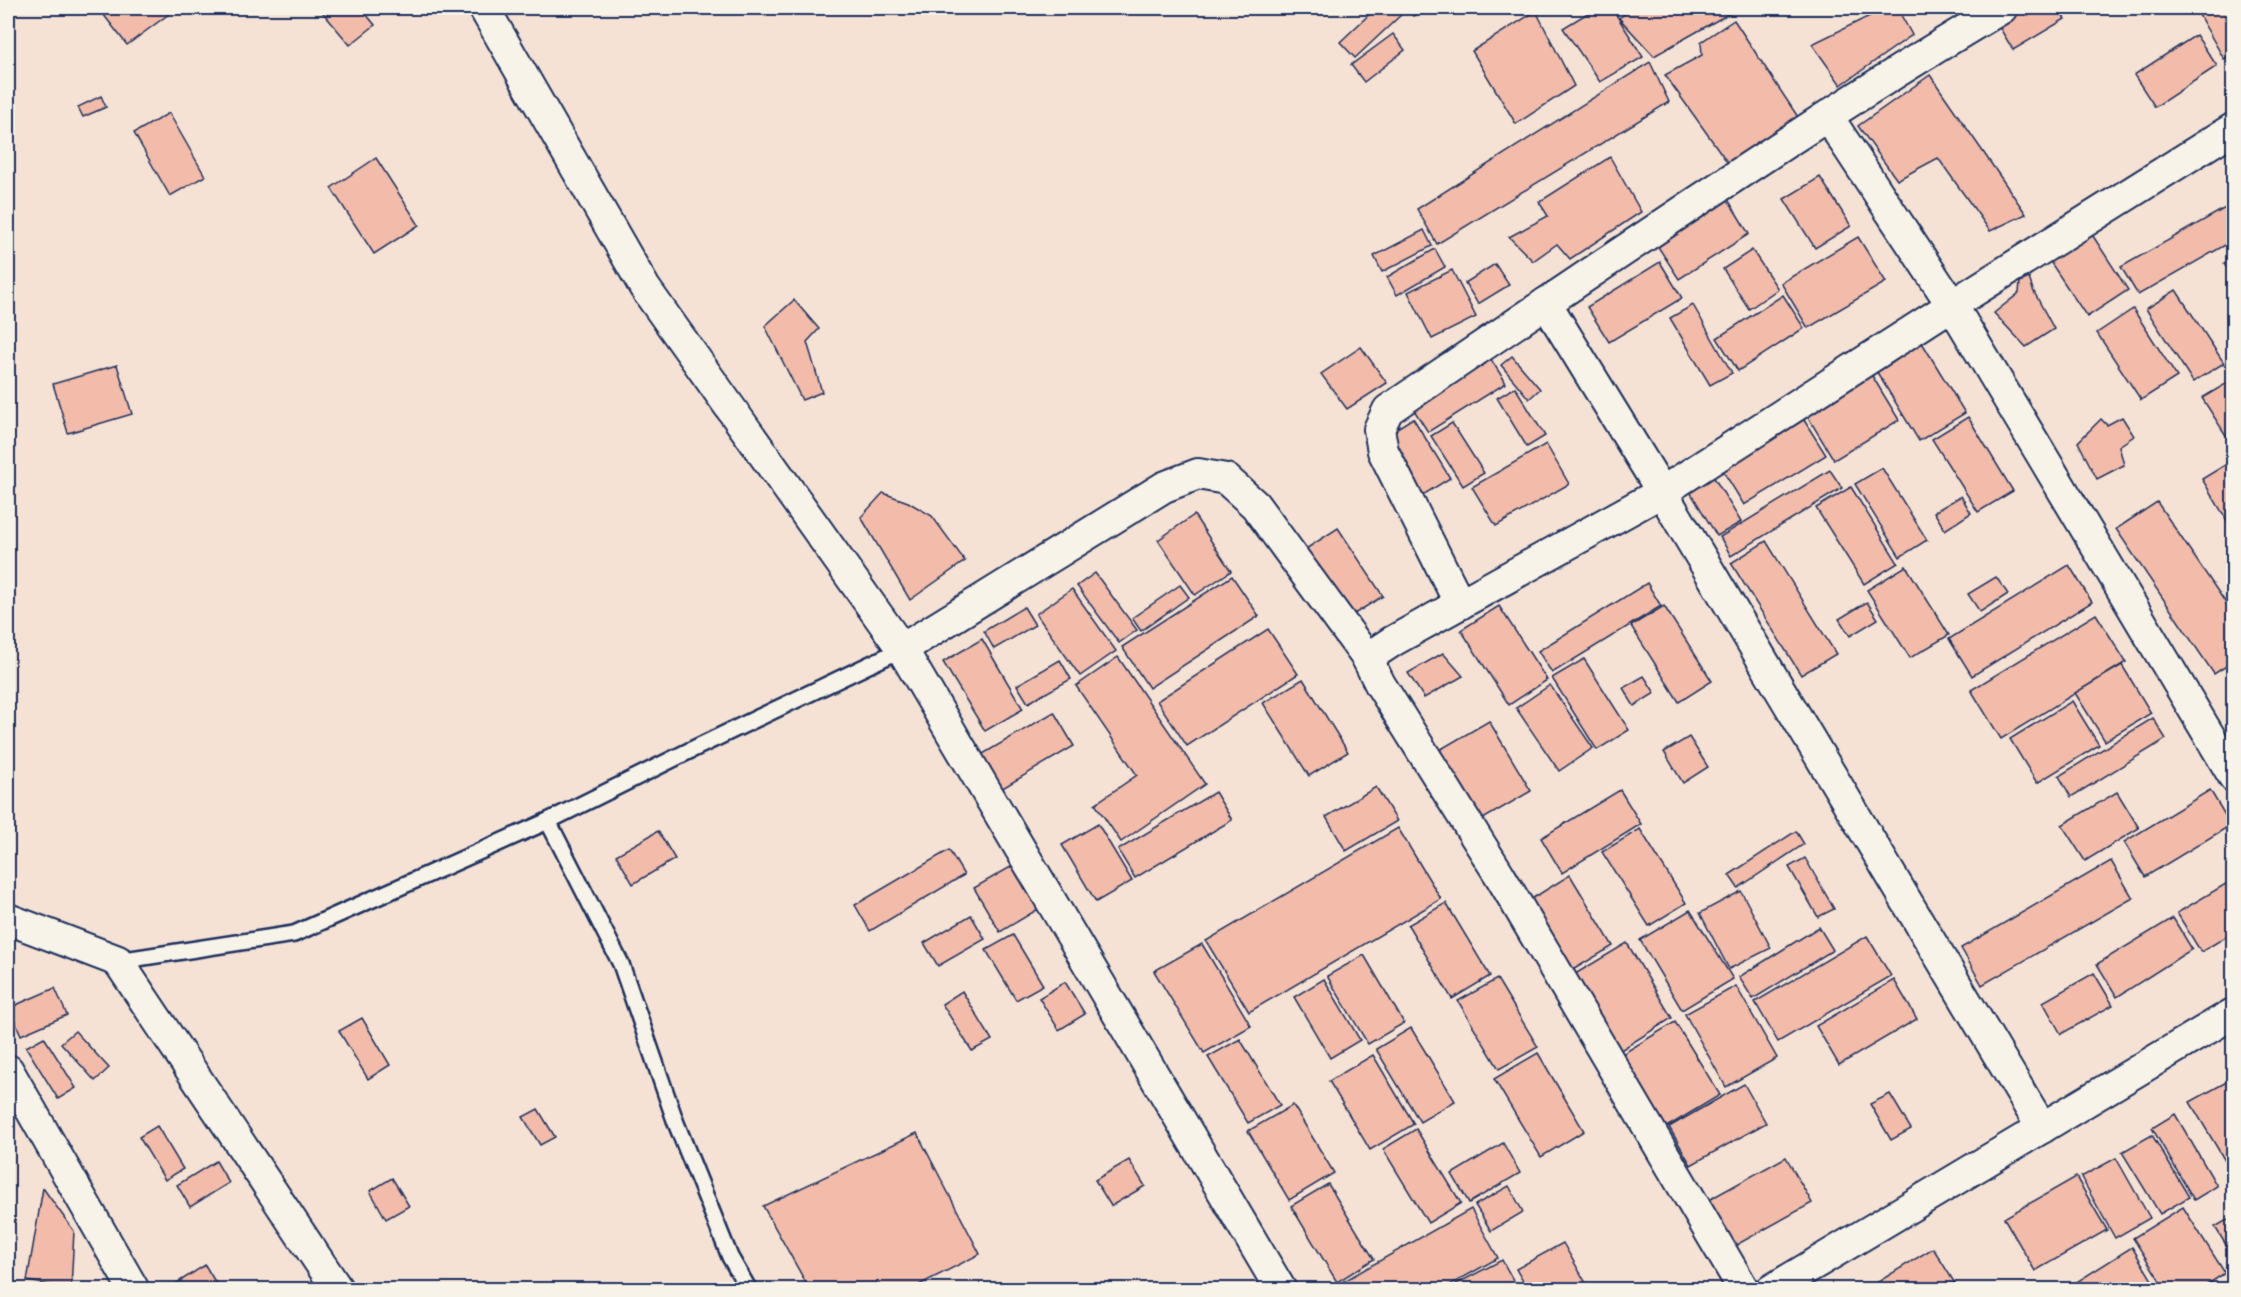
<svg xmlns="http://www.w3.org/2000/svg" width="2241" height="1297" font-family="Mali,sans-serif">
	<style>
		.building { fill: #f3bba9; stroke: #1b2f5e; stroke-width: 1.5 }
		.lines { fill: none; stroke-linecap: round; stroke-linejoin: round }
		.lane-casing { stroke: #1b2f5e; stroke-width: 20 }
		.street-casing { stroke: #1b2f5e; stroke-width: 34 }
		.lane { stroke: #f7f3e8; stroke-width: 15 }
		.street { stroke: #f7f3e8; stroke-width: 30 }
	</style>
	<rect width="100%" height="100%" fill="#f6e2d5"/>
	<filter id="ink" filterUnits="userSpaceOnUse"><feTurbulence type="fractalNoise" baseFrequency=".0167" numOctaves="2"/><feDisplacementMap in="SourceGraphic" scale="12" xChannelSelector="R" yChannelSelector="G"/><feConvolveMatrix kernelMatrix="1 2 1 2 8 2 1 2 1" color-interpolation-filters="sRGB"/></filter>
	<g filter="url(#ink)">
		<g class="building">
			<path d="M104 8H177L127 45 100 10Z"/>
			<path d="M319 8H361L375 25 350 45Z"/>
			<path d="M1376 8H1397L1402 14 1355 58 1340 42Z"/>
			<path d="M1409 8H1430L1413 16Z"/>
			<path d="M1596 8H1612L1643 57 1600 82 1563 28Z"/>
			<path d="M1633 8H1736L1737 9 1654 56 1619 18Z"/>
			<path d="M1886 8H1897L1912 35 1841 85 1812 44Z"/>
			<path d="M2026 8H2058L2065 19 2013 50 1998 25Z"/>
			<path d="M2195 8H2234V54L2224 59Z"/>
			<path d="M1536 11 1574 86 1516 124 1472 51Z"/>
			<path d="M1734 20 1800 120 1728 163 1665 75 1702 55 1701 42Z"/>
			<path d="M1393 34 1405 50 1364 82 1351 65Z"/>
			<path d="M2196 35 2217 66 2155 107 2134 75Z"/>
			<path d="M1650 62 1669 102 1437 244 1417 209Z"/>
			<path d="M1930 75 2026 214 1990 231 1938 158 1897 180 1858 126Z"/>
			<path d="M101 96 106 107 83 117 78 107Z"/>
			<path d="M169 113 205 176 170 196 134 133Z"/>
			<path d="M1610 157 1641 212 1570 259 1557 244 1533 261 1509 237 1548 216 1539 202Z"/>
			<path d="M376 158 419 225 374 254 331 188Z"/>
			<path d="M1820 177 1851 226 1815 248 1784 199Z"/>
			<path d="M1724 193 1749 234 1679 279 1653 239Z"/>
			<path d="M2234 203V240L2138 295 2121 267Z"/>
			<path d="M1424 230 1432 246 1382 272 1374 256Z"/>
			<path d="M2091 233 2128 290 2087 317 2049 260Z"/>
			<path d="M1858 237 1886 282 1808 328 1781 283Z"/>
			<path d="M1435 249 1445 267 1397 295 1387 277Z"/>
			<path d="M1752 250 1778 289 1749 309 1723 269Z"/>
			<path d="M2234 258V278L2224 264Z"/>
			<path d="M1660 262 1682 298 1609 342 1587 307Z"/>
			<path d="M1495 264 1509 285 1478 304 1465 283Z"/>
			<path d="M1452 270 1476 317 1432 339 1408 292Z"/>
			<path d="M2029 278 2033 290 2054 329 2026 347 1994 313 2019 293 2020 282Z"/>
			<path d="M2176 290 2224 363 2193 382 2146 309Z"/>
			<path d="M1783 295 1804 328 1738 371 1717 338Z"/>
			<path d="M794 300 819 329 807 342 822 392 802 400 765 326Z"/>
			<path d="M1693 305 1732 373 1710 385 1670 318Z"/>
			<path d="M2133 309 2177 377 2141 400 2097 333Z"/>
			<path d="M1921 341 1965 413 1919 441 1875 369Z"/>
			<path d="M1361 347 1387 383 1347 409 1321 374Z"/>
			<path d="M1485 350 1506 383 1428 432 1407 399Z"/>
			<path d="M1512 356 1540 389 1529 399 1501 365Z"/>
			<path d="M117 365 132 414 68 433 53 384Z"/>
			<path d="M1871 374 1899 420 1834 460 1806 414Z"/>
			<path d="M2234 379V448L2202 398Z"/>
			<path d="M1515 387 1545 436 1527 447 1497 398Z"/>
			<path d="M1802 417 1826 455 1744 505 1720 466Z"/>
			<path d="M1968 417 2013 491 1978 512 1932 439Z"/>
			<path d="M2122 417 2134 436 2119 446 2124 465 2097 479 2078 442 2101 419 2107 425Z"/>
			<path d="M1413 418 1450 478 1423 495 1386 435Z"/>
			<path d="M1452 423 1484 473 1463 486 1431 436Z"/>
			<path d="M1546 444 1569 484 1496 526 1472 487Z"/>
			<path d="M2230 462 2234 468V532L2202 479Z"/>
			<path d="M1882 468 1927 540 1900 557 1855 484Z"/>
			<path d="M1830 470 1842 488 1731 556 1720 537Z"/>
			<path d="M1710 471 1741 522 1717 536 1686 485Z"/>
			<path d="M1851 487 1898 563 1864 584 1816 508Z"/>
			<path d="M883 493 908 502 932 516 965 561 910 600 861 517Z"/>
			<path d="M1961 496 1971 513 1945 530 1934 512Z"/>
			<path d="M2157 502 2234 615V661L2214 674 2116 529Z"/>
			<path d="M1194 515 1231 571 1195 595 1158 540Z"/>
			<path d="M1338 528 1383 596 1343 621 1298 554Z"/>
			<path d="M1766 541 1836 654 1801 675 1731 563Z"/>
			<path d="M2069 565 2092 602 1972 676 1949 639Z"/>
			<path d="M1906 566 1949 635 1910 658 1867 590Z"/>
			<path d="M1095 573 1137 630 1119 643 1077 586Z"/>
			<path d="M1232 576 1259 616 1149 688 1122 647Z"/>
			<path d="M1996 577 2008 594 1980 612 1968 594Z"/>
			<path d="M1647 583 1661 606 1552 673 1538 651Z"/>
			<path d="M1180 585 1189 597 1141 631 1132 618Z"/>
			<path d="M1072 589 1116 651 1080 676 1036 614Z"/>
			<path d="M1867 602 1878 619 1850 636 1839 619Z"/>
			<path d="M1499 606 1547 680 1509 705 1461 630Z"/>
			<path d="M1664 606 1712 681 1679 702 1631 626Z"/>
			<path d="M1024 607 1035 625 994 649 984 631Z"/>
			<path d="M2096 614 2126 662 2001 739 1971 690Z"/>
			<path d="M1268 629 1298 674 1187 746 1157 701Z"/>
			<path d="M982 639 1023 709 985 731 943 662Z"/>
			<path d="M1443 653 1463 676 1424 698 1408 673Z"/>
			<path d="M1118 657 1205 784 1121 842 1095 804 1137 775 1076 686Z"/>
			<path d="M1584 659 1629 730 1597 750 1552 678Z"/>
			<path d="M1060 660 1071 679 1028 703 1017 685Z"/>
			<path d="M2122 665 2151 713 2105 741 2075 693Z"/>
			<path d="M1644 676 1655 693 1634 706 1623 688Z"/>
			<path d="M1303 679 1348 752 1309 776 1263 703Z"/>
			<path d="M1550 685 1593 748 1559 771 1516 708Z"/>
			<path d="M2072 701 2099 745 2037 783 2010 739Z"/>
			<path d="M1054 712 1074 746 1001 789 981 755Z"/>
			<path d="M2153 718 2166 739 2071 797 2059 776Z"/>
			<path d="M1489 721 1531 791 1478 822 1436 752Z"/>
			<path d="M1689 737 1708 767 1683 783 1664 752Z"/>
			<path d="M1376 787 1397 821 1346 851 1326 817Z"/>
			<path d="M1620 790 1641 824 1562 873 1541 838Z"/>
			<path d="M2210 790 2231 825 2145 877 2124 842Z"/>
			<path d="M1215 792 1232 820 1135 878 1118 850Z"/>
			<path d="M2117 792 2139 828 2085 861 2062 825Z"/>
			<path d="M1098 824 1132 881 1096 902 1062 845Z"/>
			<path d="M1398 828 1441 899 1249 1012 1206 941Z"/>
			<path d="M1640 829 1686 903 1649 926 1602 852Z"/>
			<path d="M658 831 675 859 633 884 616 855Z"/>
			<path d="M1796 831 1804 844 1738 888 1729 875Z"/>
			<path d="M949 850 964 875 870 931 855 905Z"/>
			<path d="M1805 858 1834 909 1818 917 1789 867Z"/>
			<path d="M2111 861 2133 898 1982 985 1961 948Z"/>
			<path d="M1014 865 1040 908 1000 932 974 888Z"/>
			<path d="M1570 875 1613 946 1571 971 1528 901Z"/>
			<path d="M2234 879V932L2201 952 2177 913Z"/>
			<path d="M1741 891 1771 948 1729 969 1700 913Z"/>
			<path d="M1446 903 1490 976 1452 999 1408 925Z"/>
			<path d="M1690 910 1733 979 1682 1010 1640 940Z"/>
			<path d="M971 915 985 939 938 966 924 943Z"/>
			<path d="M2173 918 2192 949 2117 997 2097 964Z"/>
			<path d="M1819 927 1833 950 1753 999 1739 977Z"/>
			<path d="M1013 935 1043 985 1016 1000 986 950Z"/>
			<path d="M1867 936 1891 976 1778 1042 1755 1002Z"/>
			<path d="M1627 943 1672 1018 1616 1053 1570 977Z"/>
			<path d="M1202 944 1251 1026 1204 1053 1154 971Z"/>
			<path d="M1364 955 1404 1023 1368 1044 1327 976Z"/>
			<path d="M2094 973 2113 1005 2061 1034 2043 1002Z"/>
			<path d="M1324 979 1360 1040 1330 1058 1294 997Z"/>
			<path d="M1497 979 1538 1047 1499 1069 1458 1001Z"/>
			<path d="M1894 980 1917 1019 1839 1065 1816 1026Z"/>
			<path d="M1065 982 1085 1014 1059 1030 1039 998Z"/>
			<path d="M1736 986 1777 1058 1726 1087 1685 1014Z"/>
			<path d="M55 988 67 1015 21 1035 9 1008Z"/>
			<path d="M962 991 992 1040 972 1051 942 1004Z"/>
			<path d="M362 1018 390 1065 368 1079 339 1031Z"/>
			<path d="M1675 1022 1720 1095 1665 1128 1619 1056Z"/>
			<path d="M1411 1028 1455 1101 1420 1122 1376 1049Z"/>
			<path d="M75 1031 109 1068 95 1081 61 1043Z"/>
			<path d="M44 1037 76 1088 58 1099 26 1047Z"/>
			<path d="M1240 1039 1280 1105 1248 1123 1208 1057Z"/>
			<path d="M1538 1053 1584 1131 1541 1157 1494 1079Z"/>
			<path d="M1373 1055 1414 1124 1370 1150 1329 1081Z"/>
			<path d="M2232 1079 2234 1081V1176L2190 1102Z"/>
			<path d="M1744 1084 1766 1123 1691 1165 1669 1127Z"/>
			<path d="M1890 1094 1911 1129 1891 1140 1870 1104Z"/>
			<path d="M1293 1105 1334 1173 1289 1200 1248 1131Z"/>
			<path d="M538 1109 555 1137 540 1145 523 1117Z"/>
			<path d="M2175 1114 2217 1186 2194 1200 2152 1128Z"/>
			<path d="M157 1126 183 1169 165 1180 139 1137Z"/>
			<path d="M1416 1129 1461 1203 1428 1223 1383 1149Z"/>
			<path d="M917 1133 980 1254 909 1290H810L763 1206Z"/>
			<path d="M2152 1135 2189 1197 2160 1214 2122 1152Z"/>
			<path d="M1503 1143 1520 1173 1469 1203 1452 1174Z"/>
			<path d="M1786 1157 1812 1203 1729 1249 1703 1203Z"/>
			<path d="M2116 1158 2150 1218 2115 1238 2081 1177Z"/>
			<path d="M1129 1160 1145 1186 1111 1206 1095 1180Z"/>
			<path d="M216 1161 229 1183 190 1207 177 1185Z"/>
			<path d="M2076 1177 2107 1230 2035 1271 2004 1218Z"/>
			<path d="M392 1178 409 1206 386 1219 370 1191Z"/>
			<path d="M1328 1184 1374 1259 1337 1282 1291 1206Z"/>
			<path d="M1509 1186 1523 1212 1491 1231 1475 1205Z"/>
			<path d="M43 1188 74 1231 71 1289 27 1281Z"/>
			<path d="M2183 1207 2225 1273 2199 1290H2166L2133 1238Z"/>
			<path d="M1471 1209 1498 1258 1441 1290H1339L1337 1285Z"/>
			<path d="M2234 1216V1258L2215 1227Z"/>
			<path d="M1563 1243 1590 1290H1528L1516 1269Z"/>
			<path d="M2132 1247 2158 1290H2064Z"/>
			<path d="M1933 1248 1959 1290H1865Z"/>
			<path d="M1502 1260 1514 1282 1499 1290H1459L1456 1284Z"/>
			<path d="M205 1265 220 1290H170L169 1288Z"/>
			<path d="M2234 1279V1290H2217Z"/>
		</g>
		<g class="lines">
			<g class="lane-casing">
				<g id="lane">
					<path d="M548 821 621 964 676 1123 730 1257 749 1290"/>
					<path d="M118 961 294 934 548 821 693 749 902 649"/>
				</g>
			</g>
			<g class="street-casing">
				<g id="street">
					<path d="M484 8 645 288 902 649 1281 1290"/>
					<path d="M2002 8C1846 100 1696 202 1546 303L1662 492 2042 1128"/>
					<path d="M1828 117 1952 305 2234 777"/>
					<path d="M1460 604 1383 451 1379 429 1388 410 1546 303"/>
					<path d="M902 649 1164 487 1198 474 1226 479 1255 505 1367 658 1380 684 1499 874 1744 1290"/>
					<path d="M1367 658 1393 641 1662 492 1952 305 2234 128"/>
					<path d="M8 919 118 961 338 1290"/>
					<path d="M8 1070 134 1290"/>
					<path d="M1771 1290 2234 1013"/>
				</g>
			</g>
			<use href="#lane" class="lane"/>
			<use href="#street" class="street"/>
		</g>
	</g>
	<rect width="2241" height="1297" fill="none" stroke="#f7f3e8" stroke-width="30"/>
	<rect x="15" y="15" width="2211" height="1267" fill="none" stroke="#1b2f5e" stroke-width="2" filter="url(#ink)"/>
</svg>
